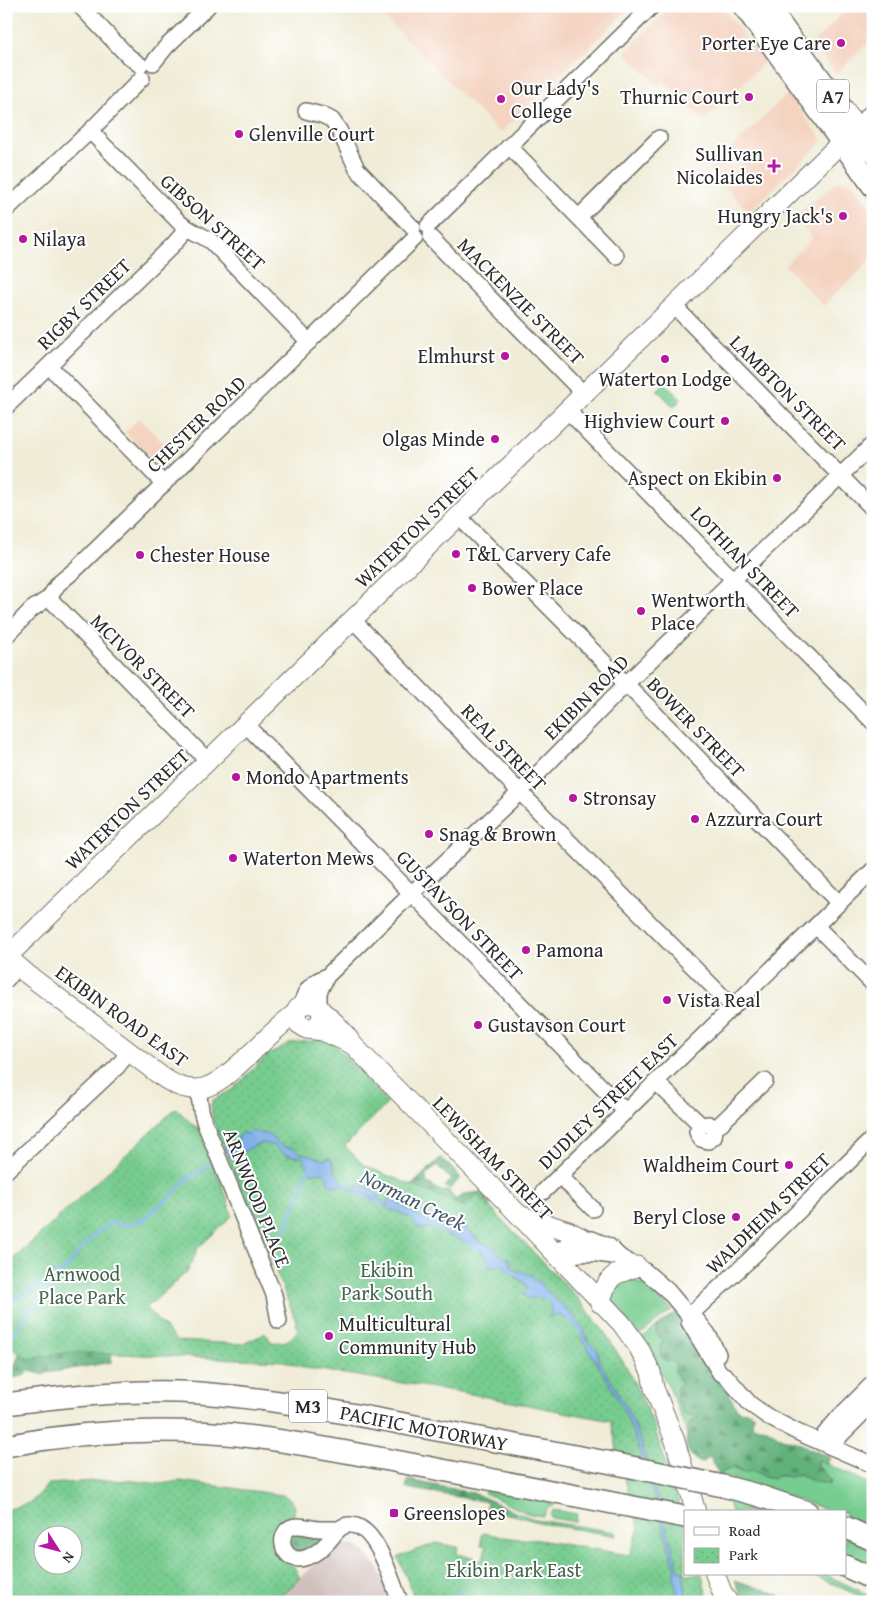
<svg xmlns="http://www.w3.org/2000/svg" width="879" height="1608" font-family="'Gentium Book Plus',serif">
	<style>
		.built { fill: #f4d3c0 }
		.industrial { fill: #d0c0bc }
		.green { fill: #77cc8f; stroke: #517c5d }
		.forest { fill: url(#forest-firs); stroke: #466e52 }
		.park { fill: url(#park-dots); stroke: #517c5d; fill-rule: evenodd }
		.water { fill: #7fb0ea; stroke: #556e8a }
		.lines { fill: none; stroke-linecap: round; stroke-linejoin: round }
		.stream { stroke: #7fb0ea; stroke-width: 3 }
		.minor-casing { stroke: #706f67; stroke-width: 18 }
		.major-casing { stroke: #706f67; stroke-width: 21 }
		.highway-casing { stroke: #706f67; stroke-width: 24 }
		.minor { stroke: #fff; stroke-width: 15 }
		.major { stroke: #fff; stroke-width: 19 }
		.highway { stroke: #fff; stroke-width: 21 }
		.highway-bridge-casing { stroke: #706f67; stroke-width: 24; stroke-linecap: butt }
		.highway-bridge { stroke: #fff; stroke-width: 21 }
		.poi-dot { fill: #b5179e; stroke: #fff; stroke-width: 2 }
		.labels { text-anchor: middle; stroke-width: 4; stroke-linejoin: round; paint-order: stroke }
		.shield { fill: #fff; stroke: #6b6b6b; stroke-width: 1 }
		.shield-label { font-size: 19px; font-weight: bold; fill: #2b2b2b }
		.poi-label { font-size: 20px; fill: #2b2b2b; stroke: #fff; text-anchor: start }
		.street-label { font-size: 20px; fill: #2b2b2b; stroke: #fff }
		.park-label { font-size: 20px; fill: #46634e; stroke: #fff }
		.water-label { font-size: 21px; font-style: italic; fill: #485a6e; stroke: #fff }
	</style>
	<defs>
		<pattern id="forest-firs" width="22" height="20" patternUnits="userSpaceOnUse" patternTransform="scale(1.25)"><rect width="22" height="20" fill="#61b07a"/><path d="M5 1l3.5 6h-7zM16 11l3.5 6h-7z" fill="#508f64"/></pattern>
		<pattern id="park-dots" width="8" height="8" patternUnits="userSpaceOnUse" patternTransform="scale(1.25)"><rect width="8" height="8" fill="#77cc8f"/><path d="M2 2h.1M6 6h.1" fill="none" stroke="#67af7c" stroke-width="1.8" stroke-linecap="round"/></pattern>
	</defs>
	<rect width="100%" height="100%" fill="#fff"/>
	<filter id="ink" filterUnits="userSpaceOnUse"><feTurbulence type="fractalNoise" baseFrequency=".02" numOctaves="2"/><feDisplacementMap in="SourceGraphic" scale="10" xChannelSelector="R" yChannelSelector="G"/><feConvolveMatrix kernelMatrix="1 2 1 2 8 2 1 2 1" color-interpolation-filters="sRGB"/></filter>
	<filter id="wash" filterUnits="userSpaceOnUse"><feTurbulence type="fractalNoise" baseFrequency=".0096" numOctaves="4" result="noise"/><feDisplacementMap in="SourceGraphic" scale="20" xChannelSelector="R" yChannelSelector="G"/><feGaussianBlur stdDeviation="1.12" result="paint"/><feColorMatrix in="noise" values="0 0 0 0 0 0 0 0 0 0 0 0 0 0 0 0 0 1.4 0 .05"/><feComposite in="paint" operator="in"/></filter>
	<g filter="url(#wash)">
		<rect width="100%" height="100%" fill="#f0ecd7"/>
		<g class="built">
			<path d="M389 6H632L500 133 381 14Z"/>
			<path d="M671 6H721L766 61 704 121 664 81 658 86 625 52Z"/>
			<path d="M851 6H873V38L836 74 812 43Z"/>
			<path d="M788 94 823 141 749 212 709 170Z"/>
			<path d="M838 181 852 182 873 211V258L823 306 785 265 813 238 790 215 801 211Z"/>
			<path d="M139 418 173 453 163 463H155L125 432Z"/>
		</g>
		<path class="industrial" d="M344 1544 359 1547 378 1567 392 1602H275L313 1565Z"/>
		<g class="green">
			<path d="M665 383 681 399 674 407 657 390Z"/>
			<path d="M627 1277 649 1288 672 1310 637 1337 611 1299 612 1285Z"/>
			<path d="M658 1325 656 1332 663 1341 660 1347 676 1364 675 1370 681 1383 677 1388 681 1407 684 1414 698 1415 697 1419 691 1421 687 1434 670 1389 642 1338Z"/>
			<path d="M818 1460 873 1485V1530L845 1518V1512H831L811 1504 719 1475 723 1472 732 1468 740 1472 752 1471 772 1479 779 1475 789 1477 799 1474 828 1485 823 1471 818 1467 816 1464Z"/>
			<path d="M486 1490 554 1503 555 1505 548 1508 543 1516C522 1515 503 1500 484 1493Z"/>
			<path d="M726 1496 781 1512H731Z"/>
			<path d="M553 1510 577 1514 576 1522 552 1518 550 1515Z"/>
			<path d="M515 1512 538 1520 615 1532 616 1536 545 1524 513 1515Z"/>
			<path d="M845 1536 873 1549V1568L845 1556Z"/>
			<path d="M810 1574H824L873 1597V1602Z"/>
		</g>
		<g class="forest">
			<path d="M441 1157 461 1178 450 1189 444 1187 451 1180 437 1165 426 1176V1182L441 1191H449L455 1199 459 1198 464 1194 481 1192C492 1201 491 1208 487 1220L412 1185Z"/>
			<path d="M674 1313 682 1315 705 1355 702 1364 715 1370 730 1389 729 1394 738 1411 748 1412 754 1415 752 1423 754 1427C769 1426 769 1432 782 1438 788 1440 795 1441 801 1444 810 1449 818 1453 829 1456L830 1460H826L828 1465 818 1460 816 1464 831 1481 830 1484 814 1482 799 1474 789 1477 779 1475 773 1479 752 1471 744 1473 732 1468 723 1472 719 1475 710 1457 701 1463C682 1453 685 1439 690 1422L697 1419 698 1415 686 1416C678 1406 672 1394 681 1383L675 1370V1362L666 1361C659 1356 659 1349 663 1341L656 1332 658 1325Z"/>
			<path d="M21 1350 111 1353 112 1362 42 1374 29 1371 24 1376 6 1379V1371L14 1367Z"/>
			<path d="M408 1480 473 1493 492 1501 515 1512 513 1515 486 1511 487 1502 406 1488Z"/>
			<path d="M301 1532 311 1537 320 1539 318 1546 307 1552 291 1551 290 1537 291 1534Z"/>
			<path d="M735 1580 780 1595 765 1602H744Z"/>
		</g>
		<g class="park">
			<path d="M320 1040 334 1044 388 1103 345 1146 365 1166 465 1207 477 1194 577 1297 603 1330 627 1368 653 1423 685 1524V1574H702L708 1602H416L398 1557 436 1543 458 1547 457 1554 483 1559 486 1546 481 1545 482 1533H484L510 1538 538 1540 629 1555 639 1529 617 1450 611 1421 460 1392 306 1368 284 1361 69 1352 28 1359 6 1345V1266L176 1108 194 1126 198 1127 226 1195 232 1216 198 1248 188 1271 146 1308 177 1341 243 1344 266 1333 271 1342C285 1343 289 1342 298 1330L296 1321 250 1208 241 1189 213 1121 211 1105 213 1100 233 1089 265 1057 291 1043Z"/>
			<path d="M109 1480 134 1481 160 1484 180 1481 283 1495 290 1499 295 1506 294 1514 290 1521 282 1558 294 1567 300 1578 275 1602H6V1511C13 1507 19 1506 26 1504 36 1500 41 1492 48 1484ZM42 1536H72V1566H42Z"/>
		</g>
		<path class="water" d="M250 1131C257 1131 262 1134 269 1135L279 1144 284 1147 294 1148 301 1154H308L323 1160 330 1158C334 1162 333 1164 334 1169 337 1176 347 1186 354 1189L358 1187V1183L362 1184 363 1187C375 1187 378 1198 385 1204L389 1205 387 1199H389C405 1204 420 1225 437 1217L461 1225 475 1236 480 1242 491 1246 502 1256 509 1259 512 1267 516 1271H522L533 1276 534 1280 540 1282 542 1287 570 1312 584 1330 589 1343 598 1351V1359L615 1387 628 1411 641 1442 679 1570 683 1571 687 1602H679L674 1580V1574L676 1571 643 1459 625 1413 612 1388 583 1340 579 1328 574 1323 559 1315 550 1317C550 1314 551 1312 551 1309 550 1295 534 1299 526 1298L524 1294 527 1289 525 1283 512 1275 501 1264 490 1267C489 1264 488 1261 487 1259 482 1246 462 1243 452 1236H448L437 1227 424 1229 419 1228 407 1216 389 1209 368 1194 362 1192 352 1191 342 1185 335 1186 328 1183 326 1175 323 1172 314 1173 310 1172 305 1160 301 1157 286 1155 274 1146 264 1143 256 1145 245 1151 236 1152 228 1157 223 1147H227V1144L237 1143 241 1133 249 1134Z"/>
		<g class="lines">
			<g class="stream">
				<path d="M346 1184 363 1196 384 1205"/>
				<path d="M429 1225 446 1232"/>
				<path d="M282 1239 309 1168"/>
				<path d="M463 1240 479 1250"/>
				<path d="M6 1299 25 1294 60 1273"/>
				<path d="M569 1319 583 1334"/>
				<path d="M6 1343 18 1326 46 1292 53 1288 59 1280 60 1273C75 1263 75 1255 86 1243 92 1235 103 1229 111 1223L122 1225 142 1221 171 1196 185 1180 217 1161"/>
				<path d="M457 1591 460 1602"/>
			</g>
		</g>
	</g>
	<g filter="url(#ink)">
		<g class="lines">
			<g class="minor-casing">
				<g id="minor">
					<path d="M80 6 128 56 140 65"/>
					<path d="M153 63 166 47 208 6"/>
					<path d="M306 111 322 115 332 120 339 130 357 169 413 228"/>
					<path d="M856 127 873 111"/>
					<path d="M90 131 179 222C189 231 202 234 212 242L309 342"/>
					<path d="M509 146 616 256"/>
					<path d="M6 210 90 131 142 78"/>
					<path d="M579 217 659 138"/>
					<path d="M428 226 652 6"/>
					<path d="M430 237 584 394"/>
					<path d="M674 306 873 509"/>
					<path d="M49 366 164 484"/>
					<path d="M6 407 173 245 187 229"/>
					<path d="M567 410 873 722"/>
					<path d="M459 517 635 693 839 903"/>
					<path d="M49 598 208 761"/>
					<path d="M353 620 511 783 733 1007"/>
					<path d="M6 636 32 609 49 598 58 584 76 569 151 496 415 238"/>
					<path d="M246 725 626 1112"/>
					<path d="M816 926 873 984"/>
					<path d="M6 980 18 967"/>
					<path d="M302 1005C303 992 313 981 325 977"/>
					<path d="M319 1007V992L327 976 412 893 520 792 626 684 873 444"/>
					<path d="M656 1082 701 1125"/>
					<path d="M198 1089 201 1110 205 1124 274 1295 279 1321"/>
					<path d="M715 1129 709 1124 701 1125 697 1132 701 1139 708 1141 714 1137 715 1129 765 1081"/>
					<path d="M6 1171 117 1067 129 1052"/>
					<path d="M560 1176 593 1209"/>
					<path d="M543 1192 873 870"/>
					<path d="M555 1253 570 1243 582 1238 592 1239 609 1246 620 1257 645 1271 668 1291 689 1316 696 1319 708 1334 718 1354"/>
					<path d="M560 1259C583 1250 597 1254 620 1257"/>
					<path d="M689 1316 747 1262 873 1138"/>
					<path d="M689 1316V1322L720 1373 726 1376 750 1404 770 1418 797 1432 873 1465"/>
					<path d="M819 1441 839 1417 873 1383"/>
					<path d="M831 1447 842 1434 873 1403"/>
					<path d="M338 1529C332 1529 325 1529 319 1529 306 1528 288 1519 283 1538 282 1542 283 1548 286 1552 297 1568 318 1553 328 1542 335 1535 339 1524 351 1525 377 1526 392 1582 400 1602"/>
				</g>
			</g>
			<g class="major-casing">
				<g id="major">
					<path d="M6 956 27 974 161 1076C198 1103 217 1084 245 1059 262 1043 278 1026 297 1012"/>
					<path d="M7 957 852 132"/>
					<path d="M321 1011C334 1020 344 1032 353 1045L518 1214 622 1324 639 1348 651 1372 654 1388 675 1441 696 1512"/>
					<path d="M312 1028 319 1024C334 996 283 998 299 1024L307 1029 323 1031 349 1043"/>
					<path d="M519 1215 568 1231 582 1238"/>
					<path d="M600 1303C604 1293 606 1279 617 1274 624 1271 630 1270 637 1266"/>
					<path d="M715 1574 722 1592 728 1602"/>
				</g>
			</g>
			<g class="highway-casing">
				<g id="highway">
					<path d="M744 6 873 186"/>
					<path d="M767 6 873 151"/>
					<path d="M6 1404C64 1396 122 1390 180 1392 252 1395 323 1409 394 1422 465 1435 536 1449 607 1462"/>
					<path d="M6 1446C87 1430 172 1427 254 1437 316 1445 376 1458 437 1469 520 1485 603 1501 685 1517"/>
					<path d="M723 1486 757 1495 807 1512"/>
					<path d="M845 1527 873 1540"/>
					<path d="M845 1566 873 1579"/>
				</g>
			</g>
			<use href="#minor" class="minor"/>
			<use href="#major" class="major"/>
			<use href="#highway" class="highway"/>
			<g class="highway-bridge-casing">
				<path id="highway-bridge" d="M607 1462 723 1486"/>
			</g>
			<use href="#highway-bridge" class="highway-bridge"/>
		</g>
	</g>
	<g class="poi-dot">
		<circle cx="841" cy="43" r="5"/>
		<circle cx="749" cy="97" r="5"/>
		<circle cx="501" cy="99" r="5"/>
		<circle cx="239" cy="134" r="5"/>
		<path d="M771.5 158.5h5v5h5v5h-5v5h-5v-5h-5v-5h5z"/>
		<circle cx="843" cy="216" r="5"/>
		<circle cx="23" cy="239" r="5"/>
		<circle cx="505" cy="356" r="5"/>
		<circle cx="665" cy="359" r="5"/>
		<circle cx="725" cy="421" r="5"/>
		<circle cx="495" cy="439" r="5"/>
		<circle cx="777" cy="478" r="5"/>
		<circle cx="456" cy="554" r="5"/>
		<circle cx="140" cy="555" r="5"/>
		<circle cx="472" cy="588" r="5"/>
		<circle cx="641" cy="611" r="5"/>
		<circle cx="236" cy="777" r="5"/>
		<circle cx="573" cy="798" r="5"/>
		<circle cx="695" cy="819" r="5"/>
		<circle cx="429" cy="834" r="5"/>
		<circle cx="233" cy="858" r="5"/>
		<circle cx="526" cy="950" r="5"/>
		<circle cx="667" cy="1000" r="5"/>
		<circle cx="478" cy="1025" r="5"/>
		<circle cx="789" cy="1165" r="5"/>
		<circle cx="736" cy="1217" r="5"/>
		<circle cx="329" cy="1336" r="5"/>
		<rect x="389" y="1508" width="10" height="10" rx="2.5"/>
	</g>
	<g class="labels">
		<g class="shield">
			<rect x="817" y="79.5" width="32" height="33" rx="4"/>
			<rect x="289" y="1389.5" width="38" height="33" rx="4"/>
		</g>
		<g class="shield-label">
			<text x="833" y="103">A7</text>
			<text x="308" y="1413">M3</text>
		</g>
		<g class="poi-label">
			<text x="831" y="50" text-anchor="end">Porter Eye Care</text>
			<text x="511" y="95">Our Lady's<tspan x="511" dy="23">College</tspan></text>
			<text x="739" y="104" text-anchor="end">Thurnic Court</text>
			<text x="249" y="141">Glenville Court</text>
			<text x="763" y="161" text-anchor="end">Sullivan<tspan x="763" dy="23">Nicolaides</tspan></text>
			<text x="833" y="223" text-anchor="end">Hungry Jack's</text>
			<text x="33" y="246">Nilaya</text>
			<text x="495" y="363" text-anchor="end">Elmhurst</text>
			<text x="665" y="386" text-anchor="middle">Waterton Lodge</text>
			<text x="715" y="428" text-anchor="end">Highview Court</text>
			<text x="485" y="446" text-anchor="end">Olgas Minde</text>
			<text x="767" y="485" text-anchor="end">Aspect on Ekibin</text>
			<text x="466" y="561">T&amp;L Carvery Cafe</text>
			<text x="150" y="562">Chester House</text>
			<text x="482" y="595">Bower Place</text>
			<text x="651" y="607">Wentworth<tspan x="651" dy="23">Place</tspan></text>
			<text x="246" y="784">Mondo Apartments</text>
			<text x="583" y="805">Stronsay</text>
			<text x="705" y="826">Azzurra Court</text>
			<text x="439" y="841">Snag &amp; Brown</text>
			<text x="243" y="865">Waterton Mews</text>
			<text x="536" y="957">Pamona</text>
			<text x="677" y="1007">Vista Real</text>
			<text x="488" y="1032">Gustavson Court</text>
			<text x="779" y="1172" text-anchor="end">Waldheim Court</text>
			<text x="726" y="1224" text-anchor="end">Beryl Close</text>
			<text x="339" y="1331">Multicultural<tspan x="339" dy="23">Community Hub</tspan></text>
			<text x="404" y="1520">Greenslopes</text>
		</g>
		<g class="street-label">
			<text transform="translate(213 222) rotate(42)" y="7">GIBSON STREET</text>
			<text transform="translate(521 301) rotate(45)" y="7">MACKENZIE STREET</text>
			<text transform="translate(84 304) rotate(-44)" y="7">RIGBY STREET</text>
			<text transform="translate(788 393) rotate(45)" y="7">LAMBTON STREET</text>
			<text transform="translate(196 424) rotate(-44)" y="7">CHESTER ROAD</text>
			<text transform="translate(417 527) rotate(-44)" y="7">WATERTON STREET</text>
			<text transform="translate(745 562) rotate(46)" y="7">LOTHIAN STREET</text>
			<text transform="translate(143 666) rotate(45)" y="7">MCIVOR STREET</text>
			<text transform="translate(586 697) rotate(-45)" y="7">EKIBIN ROAD</text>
			<text transform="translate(696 727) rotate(46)" y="7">BOWER STREET</text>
			<text transform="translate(504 747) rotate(46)" y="7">REAL STREET</text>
			<text transform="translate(127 809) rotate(-44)" y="7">WATERTON STREET</text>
			<text transform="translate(460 915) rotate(46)" y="7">GUSTAVSON STREET</text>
			<text transform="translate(122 1016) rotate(36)" y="7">EKIBIN ROAD EAST</text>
			<text transform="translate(608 1101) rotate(-44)" y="7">DUDLEY STREET EAST</text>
			<text transform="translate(493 1158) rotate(46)" y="7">LEWISHAM STREET</text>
			<text transform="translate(257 1198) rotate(68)" y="7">ARNWOOD PLACE</text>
			<text transform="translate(768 1213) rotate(-44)" y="7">WALDHEIM STREET</text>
			<text transform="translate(424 1428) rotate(11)" y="7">PACIFIC MOTORWAY</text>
		</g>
		<g class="park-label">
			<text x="387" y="1277">Ekibin<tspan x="387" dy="23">Park South</tspan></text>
			<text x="82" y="1281">Arnwood<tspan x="82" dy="23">Place Park</tspan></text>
			<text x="514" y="1577">Ekibin Park East</text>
		</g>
		<g class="water-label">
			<text transform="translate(413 1200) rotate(26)" y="7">Norman Creek</text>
		</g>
	</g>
	<rect width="879" height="1608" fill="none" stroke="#fff" stroke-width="25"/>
	<rect x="684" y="1510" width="162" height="65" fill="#ffffff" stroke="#aaaaaa"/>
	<rect x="694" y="1527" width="25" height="8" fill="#ffffff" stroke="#aaaaaa"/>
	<text x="729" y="1536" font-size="15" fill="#2b2b2b">Road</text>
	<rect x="694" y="1548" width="25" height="15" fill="url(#park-dots)" stroke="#aaaaaa"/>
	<text x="729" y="1560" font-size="15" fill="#2b2b2b">Park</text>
	<g transform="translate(58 1550) rotate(126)"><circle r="24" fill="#ffffff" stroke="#aaaaaa"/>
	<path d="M0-4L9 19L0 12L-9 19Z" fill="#b5179e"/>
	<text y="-8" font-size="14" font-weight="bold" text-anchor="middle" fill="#2b2b2b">N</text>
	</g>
</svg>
